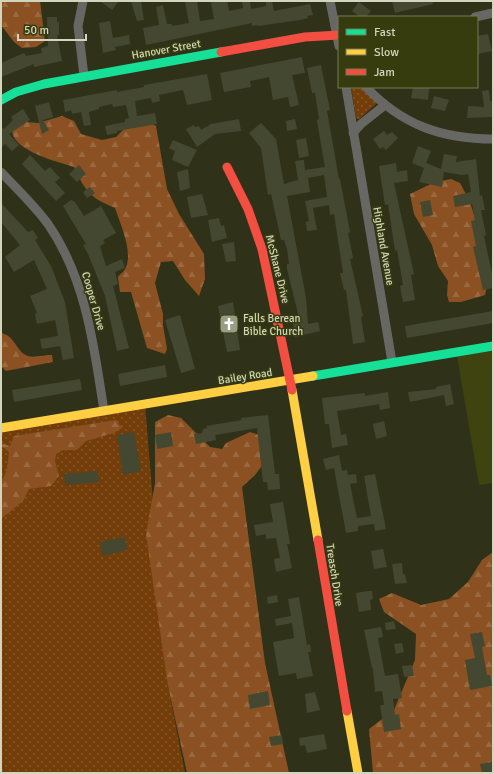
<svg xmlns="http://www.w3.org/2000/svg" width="494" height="774" font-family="Signika,sans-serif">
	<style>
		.built { fill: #3f4310 }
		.grass { fill: url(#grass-dots) }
		.forest { fill: url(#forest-firs) }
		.building { fill: #444830 }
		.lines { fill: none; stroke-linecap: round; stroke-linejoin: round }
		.street { stroke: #676764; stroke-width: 9 }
		.fast { stroke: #16e098; stroke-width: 9 }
		.slow { stroke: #ffcf43; stroke-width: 9 }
		.jam { stroke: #f24e42; stroke-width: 9 }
		.labels { text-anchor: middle; stroke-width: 3; stroke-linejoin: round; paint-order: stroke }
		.street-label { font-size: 11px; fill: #d2d6be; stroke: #373c0e }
		.poi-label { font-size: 11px; fill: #d2d6be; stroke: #373c0e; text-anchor: start }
	</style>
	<defs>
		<pattern id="grass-dots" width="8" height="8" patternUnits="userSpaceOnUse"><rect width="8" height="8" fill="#733d09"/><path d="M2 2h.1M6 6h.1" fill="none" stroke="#86582b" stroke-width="1.8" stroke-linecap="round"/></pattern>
		<pattern id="forest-firs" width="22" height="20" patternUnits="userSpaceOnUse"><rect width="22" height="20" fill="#8b5122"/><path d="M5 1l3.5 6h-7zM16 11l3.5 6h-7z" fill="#9a6940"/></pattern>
	</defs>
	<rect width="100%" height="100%" fill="#2f3218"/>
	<path class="built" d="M493 351V483L479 485 457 356Z"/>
	<g class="grass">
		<path d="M351 87H361L377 103 359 119 356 118Z"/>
		<path d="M145 404 168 686 185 773H1V428Z"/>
	</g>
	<g class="forest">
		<path d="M1 1H40L45 41 36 47 22 48 14 42 1 25Z"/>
		<path d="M62 116 74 121 81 134 102 140 116 137 128 125 140 118 156 126 167 189 179 214 204 254 205 279 199 296 185 280 173 261 161 262 155 283 163 314V325L167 349 165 354 147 348 131 292H120L118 277C120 274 125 271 126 267 133 252 120 223 115 208 89 197 86 192 74 167 59 162 12 151 12 130 12 127 13 124 14 121L38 123Z"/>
		<path d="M451 179 460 183 470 202 479 231 488 282 485 295 461 302H449L447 295 448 281 438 266 432 245 414 214 410 194 435 182Z"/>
		<path d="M1 333C13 335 15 347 24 354 31 360 44 354 52 355L53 362 6 371 1 366Z"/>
		<path d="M168 415 181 418 210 447 222 449 226 443 250 432 262 436 264 463 255 475 242 487 265 663 289 773H187L168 686 146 534 155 483V422Z"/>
		<path d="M116 420 122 428 114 433 86 441 77 450H63L56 454 55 461 59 476 51 486 29 489 23 501 1 519V482L7 470 9 452 4 448 1 447V443L10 446 14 436Z"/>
		<path d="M493 552V773H373L369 729 394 710 415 660 416 634 384 612 379 599 392 593 421 605 449 599 468 582 482 560Z"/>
	</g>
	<g class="building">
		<path d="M100 1H119L112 10Z"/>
		<path d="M131 1H141L144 20 137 21Z"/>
		<path d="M190 1H197L200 21 214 19 211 2 220 1H227L229 11 243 8 242 1H250L251 9 266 6V1H272L274 11 310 4 313 15 307 16 308 18 300 20 258 26V25L252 26V23L146 45 143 28 159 25 156 7 163 5 167 24H172V26L189 23 185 2Z"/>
		<path d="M392 1H432L433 4 395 13Z"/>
		<path d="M359 2 371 11 366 17H360L352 11Z"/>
		<path d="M47 17H57V22H59V35H57L62 61 34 67V64L1 77V63L24 53 26 56 42 53 41 48 48 46Z"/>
		<path d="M110 21 113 38 129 35 130 44 115 47 116 50 103 53 99 23Z"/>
		<path d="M488 34 492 51 478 54 477 36Z"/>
		<path d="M302 57 305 73 292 75 299 105 290 107 288 97 273 100 269 77 250 81 251 87 224 92 220 73Z"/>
		<path d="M321 65 330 110 327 111 339 179H340L350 232 348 233 353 258 350 259 363 316 361 317 365 342 353 344 346 290H344L340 273H343L334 214 330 215 329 205 313 208 317 230 307 231 306 222 309 221 305 201 327 197 324 175 308 178 310 192 287 196 306 298 308 324 318 322 320 331 295 337 293 323 300 322 287 269V264H289L287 249 284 240H281L271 194 268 195 261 148 249 133 261 123 276 139 284 184 298 180 295 161 304 160 305 170 325 167 318 127 317 120 319 119 315 93H312L307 68Z"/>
		<path d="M207 74 212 100 187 105 183 90 159 95 160 101 152 103 151 98 135 101 137 116 155 113 157 124 117 131V133L107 135 105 126 125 122V119L129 118 126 105 113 107 112 104 99 107V109L89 112 91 125 84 126 81 112 72 114 71 110 65 112 63 100 117 90V92L144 87V85Z"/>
		<path d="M413 87 429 88 428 100 411 98Z"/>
		<path d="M489 90 490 101H493V117L467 118 468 106 484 107 482 91Z"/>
		<path d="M434 96 449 100 445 111 431 108Z"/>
		<path d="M49 102 53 117 43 120 49 130 42 134 35 106Z"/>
		<path d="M23 109 30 120 9 134 19 145 12 151 5 144 1 148V127L4 129 13 120 11 117Z"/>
		<path d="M239 119 241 131 215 134 197 147 186 129 194 125 195 127 199 126 201 130 211 124Z"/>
		<path d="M295 119 297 129 287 131 286 121Z"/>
		<path d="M384 131 387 135 392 132 398 138 386 150 383 147 380 149 373 139Z"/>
		<path d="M306 138 309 156 299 158 296 140Z"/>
		<path d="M173 140 197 150 188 167 172 160 175 151 169 148Z"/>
		<path d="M418 146 431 151 426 163 441 169 444 154 457 156 456 162 476 159 480 196 482 195 485 210H481L486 235 484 236 493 278V288L483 290 473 247 476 246 471 221 475 220 472 204 455 207 453 196 471 192 468 174 462 175 444 172 442 187 419 182 424 168 412 163Z"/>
		<path d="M30 155 45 171 50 167 60 178 55 182 65 193 56 201 22 164Z"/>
		<path d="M396 163 397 172 407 170 408 181 394 183 414 274 411 275 415 300 403 302 400 286 403 285 397 250 395 251 388 204 385 205 379 166Z"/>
		<path d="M79 165 86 174 77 182 69 174Z"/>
		<path d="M188 169 190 188 180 191 177 172Z"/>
		<path d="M90 187 95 193 87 198 83 192Z"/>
		<path d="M202 194 208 215 191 218 187 197Z"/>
		<path d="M71 200 75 202 84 216 101 206 116 233 103 240 105 243 100 246 106 266 122 259 125 268 115 272 118 284 113 286 129 348 117 351 105 296 88 254 83 245 86 244 63 206Z"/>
		<path d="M430 200 433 215 423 217 420 202Z"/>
		<path d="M1 203 28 232 33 230 38 238 35 240 51 266 65 302 74 358 63 360 60 346 42 349 40 339 58 336 55 320 37 324 35 314 37 313 30 296 47 289 34 260 14 272 5 257 20 245 1 222Z"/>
		<path d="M219 218 221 226 224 225 227 238 212 242 208 220Z"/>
		<path d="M234 242 236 261 226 262 222 244Z"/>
		<path d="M233 302 240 350 227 352 218 306Z"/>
		<path d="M493 311V323L407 338 405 326Z"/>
		<path d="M180 315 195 369 181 373 165 320Z"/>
		<path d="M165 365 167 377 120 386 118 374Z"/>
		<path d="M80 379 82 390 14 402 12 390Z"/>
		<path d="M450 384 454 404 446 406 444 395 410 402 408 392 436 389V387Z"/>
		<path d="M388 392 390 408 380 410 379 404 374 405 337 411 341 435 346 434 348 445 332 448 329 424H325L322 398 365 393V396Z"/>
		<path d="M268 415 275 474H279L280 489 268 490 267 482H263L257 428 215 435 216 440 196 444 194 434 202 433 203 429 207 428 206 426 242 420 241 418Z"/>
		<path d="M384 421 387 436 376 439 373 424Z"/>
		<path d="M134 432 141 471 123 475 117 435Z"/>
		<path d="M171 432 173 446 157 449 155 435Z"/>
		<path d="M339 455 342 471 347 470 348 475 356 474 357 483 350 484 357 518 371 516 364 476 375 474 386 529 375 531 374 524 358 526V531L346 533 334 468 326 470 323 459Z"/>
		<path d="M98 471 99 482 65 485 64 474Z"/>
		<path d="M283 502 290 544H287L292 568 276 572 274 559 280 558 276 538 266 539V534L256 536 254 525 273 522 270 504Z"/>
		<path d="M125 537 127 550 102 556 100 542Z"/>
		<path d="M383 549 387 567 374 569 371 551Z"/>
		<path d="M402 563 403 574H405L407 583 395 584 392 564Z"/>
		<path d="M368 591H372L373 599 370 600 371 610 359 612 356 593Z"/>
		<path d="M277 595 278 602 268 604 267 597Z"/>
		<path d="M299 597 307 645 310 644 311 652H308L313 676 297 679 296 673 279 676 273 642 294 638 292 623 276 626 275 619 291 616 288 599Z"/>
		<path d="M394 621 396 629 386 630 385 623Z"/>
		<path d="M381 627 383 637 378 638 385 676 398 674 402 698 393 699 395 715 399 714 401 729 384 732 380 705H384L382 691 375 692 373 668H372L364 630Z"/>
		<path d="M482 632 485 646 482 647 487 675H490L492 686 470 690 465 660 475 658 470 634Z"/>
		<path d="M402 643 404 652 396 654 394 644Z"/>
		<path d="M412 665 414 676 404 677 402 666Z"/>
		<path d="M268 691 270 705 250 709 248 695Z"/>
		<path d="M315 692 320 710 307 713 305 694Z"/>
		<path d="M324 734 327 749 307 753 305 745 300 746 299 738Z"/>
		<path d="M282 735 283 744 271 746 269 737Z"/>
		<path d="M493 762V773H482L480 764Z"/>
	</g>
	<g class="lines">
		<g class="street">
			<path d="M83 1 78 26 84 76"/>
			<path d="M330 1 339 46"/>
			<path d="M475 17 493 13"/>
			<path d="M346 87 392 362"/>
			<path d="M366 87C402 125 442 139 493 139"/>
			<path d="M353 133 361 124 385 105"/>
			<path d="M1 172C17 189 34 205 48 224 86 279 94 346 104 411"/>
		</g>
		<g class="fast">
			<path d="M1 100 16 92 44 84 221 52"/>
			<path d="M313 376 493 346"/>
		</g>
		<g class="slow">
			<path d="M292 390 318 540"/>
			<path d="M1 428 313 376"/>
			<path d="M347 711 358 773"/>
		</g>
		<g class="jam">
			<path d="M221 52 305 37 339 35"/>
			<path d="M227 167 248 209 262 249 292 390"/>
			<path d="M318 540 347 711"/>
		</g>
	</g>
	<defs>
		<g id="church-square" transform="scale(1)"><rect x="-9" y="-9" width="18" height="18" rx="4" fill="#999d84" stroke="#373c0e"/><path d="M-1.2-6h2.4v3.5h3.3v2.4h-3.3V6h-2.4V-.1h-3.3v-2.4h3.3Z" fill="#fff"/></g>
	</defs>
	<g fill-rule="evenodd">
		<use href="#church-square" x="229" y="324"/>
	</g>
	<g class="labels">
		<g class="street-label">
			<text transform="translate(166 49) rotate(-10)" y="4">Hanover Street</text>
			<text transform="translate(384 246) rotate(80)" y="4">Highland Avenue</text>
			<text transform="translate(278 269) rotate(76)" y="4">McShane Drive</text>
			<text transform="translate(94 301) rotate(74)" y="4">Cooper Drive</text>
			<text transform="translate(245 376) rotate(-9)" y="4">Bailey Road</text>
			<text transform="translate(335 575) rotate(81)" y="4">Treasch Drive</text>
		</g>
		<g class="poi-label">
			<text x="243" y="322">Falls Berean<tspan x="243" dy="13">Bible Church</tspan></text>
		</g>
	</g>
	<rect width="494" height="774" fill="none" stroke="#d2d6be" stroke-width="4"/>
	<rect x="338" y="16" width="140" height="72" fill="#373c0e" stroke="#757a54"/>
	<rect x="346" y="29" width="20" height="6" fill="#16e098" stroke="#757a54"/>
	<text x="374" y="36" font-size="12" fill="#d2d6be">Fast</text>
	<rect x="346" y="49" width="20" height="6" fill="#ffcf43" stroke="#757a54"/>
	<text x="374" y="56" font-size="12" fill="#d2d6be">Slow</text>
	<rect x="346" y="69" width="20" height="6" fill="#f24e42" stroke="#757a54"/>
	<text x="374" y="76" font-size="12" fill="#d2d6be">Jam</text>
	<path d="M18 34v6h68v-6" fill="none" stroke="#d2d6be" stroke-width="2"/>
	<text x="24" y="34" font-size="12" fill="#d2d6be" stroke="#373c0e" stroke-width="3" paint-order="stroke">50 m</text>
</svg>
